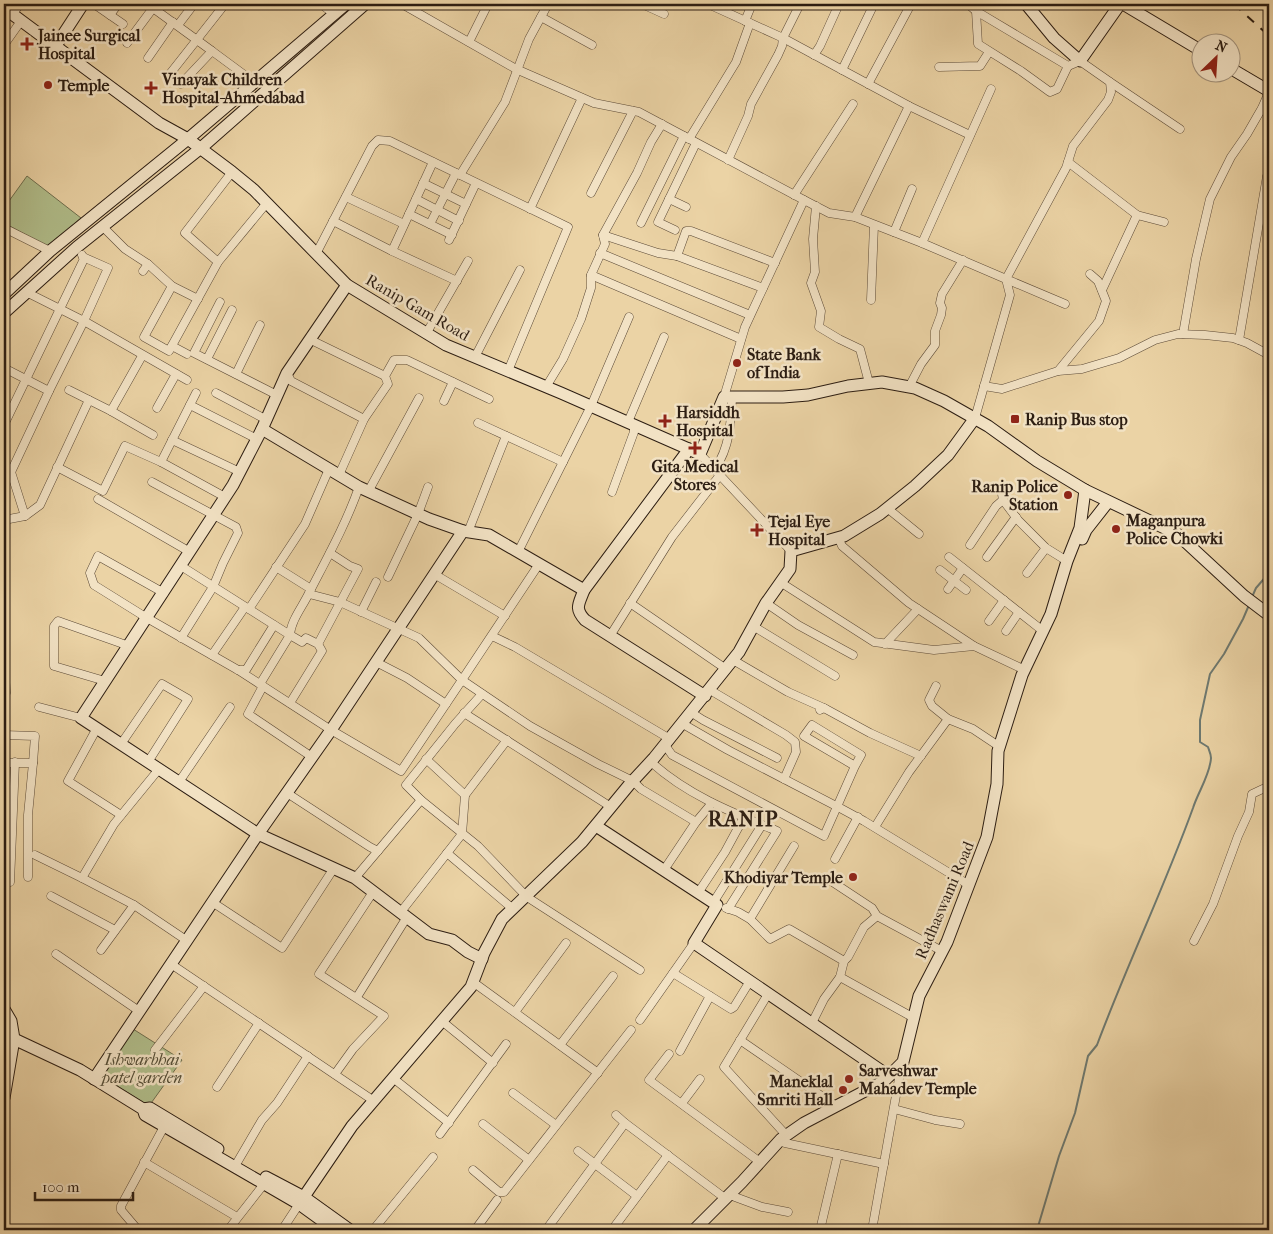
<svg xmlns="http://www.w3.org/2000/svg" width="1273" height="1234" font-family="'IM FELL French Canon',serif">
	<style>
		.green { fill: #b1be8b; stroke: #6e6e4e }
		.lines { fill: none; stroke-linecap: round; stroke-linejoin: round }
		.stream { stroke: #6e7970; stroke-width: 2 }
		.street-casing { stroke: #5c4a37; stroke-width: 9 }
		.secondary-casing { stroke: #2c1d12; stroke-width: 13 }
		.street { stroke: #f2e2c4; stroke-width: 8 }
		.secondary { stroke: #f2e2c4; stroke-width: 11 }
		.rail { stroke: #2c1d12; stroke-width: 2; stroke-dasharray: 9 9; stroke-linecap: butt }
		.poi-dot { fill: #8f2418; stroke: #f2e2c4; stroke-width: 2 }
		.labels { text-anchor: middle; stroke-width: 5; stroke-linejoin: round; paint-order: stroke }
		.poi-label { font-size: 16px; font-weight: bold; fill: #2c1d12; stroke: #f2e2c4; text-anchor: start }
		.street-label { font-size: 16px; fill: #2c1d12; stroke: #f2e2c4 }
		.park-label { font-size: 16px; font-style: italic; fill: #544d36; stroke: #f2e2c4 }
		.district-label { font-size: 21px; font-weight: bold; letter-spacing: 1px; fill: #2c1d12; stroke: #f2e2c4 }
	</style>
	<rect width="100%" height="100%" fill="#ebd3a5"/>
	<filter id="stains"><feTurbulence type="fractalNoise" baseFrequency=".004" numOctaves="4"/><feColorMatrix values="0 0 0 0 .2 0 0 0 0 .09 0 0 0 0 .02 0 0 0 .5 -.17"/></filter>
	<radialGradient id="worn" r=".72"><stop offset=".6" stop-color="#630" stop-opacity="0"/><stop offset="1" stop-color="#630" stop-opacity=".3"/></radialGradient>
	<g class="green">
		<path d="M27 176 81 218 48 247 4 223V208Z"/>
		<path d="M133 1029 182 1060 149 1106 101 1076Z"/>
	</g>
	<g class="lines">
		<g class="stream">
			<path d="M1252 597 1256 588 1269 573"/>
			<path d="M1037 1230 1059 1156 1075 1113 1088 1056 1097 1045C1127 965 1164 888 1193 808 1198 792 1210 775 1211 758 1211 754 1209 750 1208 747L1200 742V720L1210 674 1224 654 1243 619 1249 605"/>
		</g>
		<g class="street-casing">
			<g id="street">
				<path d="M94 4 123 24"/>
				<path d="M321 4 334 14"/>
				<path d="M402 4 516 69 594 103 639 112 804 200 745 327 724 397"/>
				<path d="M642 4 664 14"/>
				<path d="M708 4 783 38 909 106 855 217"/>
				<path d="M968 4 976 11 1068 66 1080 61 1110 82 1111 92 1108 100 1073 146 1066 168 1006 279 1065 304"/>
				<path d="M976 11 978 44 1021 71 1050 92 1057 89 1068 66"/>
				<path d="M12 15 20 4"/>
				<path d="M110 15 118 4"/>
				<path d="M541 17 592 45"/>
				<path d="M745 21 752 4"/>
				<path d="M178 25 194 4"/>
				<path d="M469 42 488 4"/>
				<path d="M127 43 153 8 212 51"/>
				<path d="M4 45 21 21"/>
				<path d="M814 55 820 46 839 4"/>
				<path d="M148 58 173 22"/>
				<path d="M939 67 980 66 989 52"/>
				<path d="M842 70 874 4"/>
				<path d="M169 75 225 4"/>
				<path d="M1110 82 1180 129"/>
				<path d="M181 84 212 51 254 82"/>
				<path d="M868 84 911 4"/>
				<path d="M909 106 970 135"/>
				<path d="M689 139 736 62 750 23"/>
				<path d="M728 160 748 116 751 104 778 55 782 46 783 38 800 4"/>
				<path d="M1068 162 1137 215 1102 290"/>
				<path d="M232 172 185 233 218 262 266 204"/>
				<path d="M460 175 505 102 529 39 548 4"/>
				<path d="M423 183 466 204 476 183"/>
				<path d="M591 193 633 111"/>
				<path d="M794 195 853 104"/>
				<path d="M346 197 404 224"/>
				<path d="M416 199 459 221"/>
				<path d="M669 199 686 207"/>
				<path d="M804 200 829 213 855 217 922 243 1006 279 1010 295 975 418"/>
				<path d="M816 206 813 239 815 272 811 283 821 311 819 327 839 339 860 349 869 383"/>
				<path d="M530 209 582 98"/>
				<path d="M409 214 452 235"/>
				<path d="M1137 215 1164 222"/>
				<path d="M333 221 392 251 457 281"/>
				<path d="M641 223 684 136"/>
				<path d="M430 224 456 173"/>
				<path d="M103 227 125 249 148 264"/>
				<path d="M4 228 50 251"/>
				<path d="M675 230 658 222 696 143"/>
				<path d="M894 232 912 189"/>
				<path d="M603 235 658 253 677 256 763 288"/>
				<path d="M449 240 466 204"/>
				<path d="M922 243 991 89"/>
				<path d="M392 251 433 162"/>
				<path d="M600 253 750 315"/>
				<path d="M316 254 372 146 378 140 390 141 568 227 508 371"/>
				<path d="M677 256 686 231H691L775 263"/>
				<path d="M83 257 108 268 84 321 187 380"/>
				<path d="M143 271 148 264 172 286 198 299"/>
				<path d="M591 275 741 339"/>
				<path d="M172 286 144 337 169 351 218 262"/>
				<path d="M26 292 84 321 49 391"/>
				<path d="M871 300 874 225"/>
				<path d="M220 302 194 353 277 395"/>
				<path d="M426 334 468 261"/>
				<path d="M1183 334 1196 259 1210 199 1231 157 1247 134 1262 108 1269 92"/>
				<path d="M311 340 385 376"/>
				<path d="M1239 340 1267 176"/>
				<path d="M172 346 187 354"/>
				<path d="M475 357 520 270"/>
				<path d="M207 359 232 310"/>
				<path d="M4 368 49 391 11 472 25 516"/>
				<path d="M1058 371 1099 321 1106 301 1098 281 1090 274"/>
				<path d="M287 373 291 381 364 419"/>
				<path d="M236 374 260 325"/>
				<path d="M984 386 1002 389 1058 371 1082 369 1119 358 1155 340 1178 334 1205 335 1233 338 1247 343 1269 355"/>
				<path d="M546 387 563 359 581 319 591 288V275L605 244 603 235 637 173 651 142 662 124"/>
				<path d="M909 387 921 364 935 345V331L941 315 942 308 940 303 942 294 963 260"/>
				<path d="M69 390 111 411 142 356"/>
				<path d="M216 393 267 420"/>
				<path d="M444 401 453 382"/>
				<path d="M190 405 257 439"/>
				<path d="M157 408 176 374"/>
				<path d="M111 411 153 435"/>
				<path d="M628 422 664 337"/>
				<path d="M478 423 563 462"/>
				<path d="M4 425 84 259 82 255"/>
				<path d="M172 440 240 472"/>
				<path d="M700 454 791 551"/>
				<path d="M161 462 196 393"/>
				<path d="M4 464 11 472"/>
				<path d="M57 467 103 491 125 446 161 462 225 497"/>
				<path d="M715 469C730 447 731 422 732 397"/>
				<path d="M339 475 364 419 388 384 385 376 394 360H407L489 399"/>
				<path d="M152 482 236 527 238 533 223 563 213 587 181 638"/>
				<path d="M1001 488 1003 500 1018 520 1046 548 1067 561"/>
				<path d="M368 492 419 398"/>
				<path d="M612 492 634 432V425"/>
				<path d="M98 499 190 552"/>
				<path d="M887 508 919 534"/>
				<path d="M4 520 25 516 40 505 89 400"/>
				<path d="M468 532 506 436"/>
				<path d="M838 537 842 546 909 603 974 646"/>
				<path d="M970 545 996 506 1003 500"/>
				<path d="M518 552 591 406 629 317"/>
				<path d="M949 557 1043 631"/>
				<path d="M987 557 1016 517"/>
				<path d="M181 566 290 635 302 642 306 638 318 644 322 651 290 703"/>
				<path d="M276 567 311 589"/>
				<path d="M940 570 966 590"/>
				<path d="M1027 573 1046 548"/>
				<path d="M434 574 505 616"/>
				<path d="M388 577 418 514 428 487"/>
				<path d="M780 582 874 642 934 650 974 646 1025 670"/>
				<path d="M948 589 963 568"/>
				<path d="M164 593 98 556 90 573 94 585 147 618 238 670 331 730 401 771 462 680 530 726 598 764 633 781 641 789 696 822 664 870"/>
				<path d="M309 594 340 602 419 638 462 680 539 564"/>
				<path d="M630 603 726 669"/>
				<path d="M766 603 798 625 853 655"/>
				<path d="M249 609 305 524 329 469"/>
				<path d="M361 612 376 582"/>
				<path d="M989 621 1004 600"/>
				<path d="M753 626 835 676"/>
				<path d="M1006 631 1019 612"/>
				<path d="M492 636 515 647 670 739"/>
				<path d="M610 636 672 537 720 475"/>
				<path d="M318 644 358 569 350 566 330 553"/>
				<path d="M885 644 918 609"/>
				<path d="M4 651 6 693H4"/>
				<path d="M212 655 245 607"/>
				<path d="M733 660 788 692 824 708"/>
				<path d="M376 662 407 678 446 704"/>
				<path d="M238 670H246L274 625"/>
				<path d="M105 681 54 666V626L58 621 129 646"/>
				<path d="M260 684 290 635C291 620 303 606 309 593 327 558 346 524 359 487"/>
				<path d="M263 686 248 714 312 757"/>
				<path d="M936 686 929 700 932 706 948 719"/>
				<path d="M710 690 786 735 795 742 796 752 784 779"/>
				<path d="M39 707 81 718"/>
				<path d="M820 710 824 708 870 733 921 756"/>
				<path d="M464 713 611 807"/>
				<path d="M692 713 703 720 777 758"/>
				<path d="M683 724 728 750 838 807"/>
				<path d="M97 728 68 781 121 815"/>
				<path d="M4 735 35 736 33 763"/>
				<path d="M121 744 162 684 188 699 148 762"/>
				<path d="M665 745 672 755 824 836 855 766 804 736 812 725 861 755 855 766"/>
				<path d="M426 759 465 795 507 740"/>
				<path d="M651 762C687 795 733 813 777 831L728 909"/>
				<path d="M4 763H33L28 815V877"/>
				<path d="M159 769 114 824 82 878 134 905 186 940"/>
				<path d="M179 782 230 707"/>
				<path d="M287 793 370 847 378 851"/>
				<path d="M421 800 478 846 527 897 640 970"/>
				<path d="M840 808 864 821 969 885"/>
				<path d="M696 822 712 803"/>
				<path d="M875 827 909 772 948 719 973 729 1000 747"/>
				<path d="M4 848 8 868"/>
				<path d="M447 853 513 909"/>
				<path d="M35 855 82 878"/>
				<path d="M835 859 858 817"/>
				<path d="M355 878 421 800 406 785 455 724 482 694"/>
				<path d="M828 879 872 908 877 916 942 951"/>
				<path d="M10 882 15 762"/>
				<path d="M698 893 725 852 744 817"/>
				<path d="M51 896 115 930"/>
				<path d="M212 902 282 948 334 868"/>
				<path d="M713 903 762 825"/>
				<path d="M726 908 738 912 750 919 794 846"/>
				<path d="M400 913 462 834 465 795"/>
				<path d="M750 919 770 939 789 929 844 961"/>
				<path d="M1194 941 1213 904 1238 836 1249 812 1252 794 1269 786"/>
				<path d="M101 950 134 905"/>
				<path d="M56 954 139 1011"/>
				<path d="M171 964 374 1101"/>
				<path d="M673 973 731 1009 734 1007 750 981"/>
				<path d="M840 977 914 1018"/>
				<path d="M473 982 598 1073"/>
				<path d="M768 994 724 1067 786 1135"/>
				<path d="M357 997 407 917"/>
				<path d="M515 1012 566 943"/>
				<path d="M640 1020 694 943"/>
				<path d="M443 1022 493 1063"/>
				<path d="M812 1023 824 999 840 977 844 961 848 957 864 927 877 916"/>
				<path d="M740 1040 836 1106"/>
				<path d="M560 1045 613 976"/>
				<path d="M155 1050 204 986"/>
				<path d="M680 1051 710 996"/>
				<path d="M669 1054 649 1080 760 1162"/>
				<path d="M335 1074 353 1049 384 1016 319 974 373 892"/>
				<path d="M393 1078 449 1123"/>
				<path d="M217 1087 259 1023"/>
				<path d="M513 1093 556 1125"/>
				<path d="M682 1103 700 1079"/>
				<path d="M894 1109 935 1120 960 1124"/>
				<path d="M616 1115 625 1123"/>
				<path d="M483 1124 529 1160"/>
				<path d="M440 1134 506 1044"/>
				<path d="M785 1143 884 1164"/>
				<path d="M578 1151 637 1196"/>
				<path d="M238 1161 262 1120 277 1103 308 1056"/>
				<path d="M144 1162 237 1217"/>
				<path d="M473 1170 499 1192H504L631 1030"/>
				<path d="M735 1197 762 1207 788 1212"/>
				<path d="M138 1230 121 1210V1206L166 1123"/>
				<path d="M228 1230 264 1184"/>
				<path d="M282 1230 299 1204"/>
				<path d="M373 1230 433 1157"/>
				<path d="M475 1230 497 1200"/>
				<path d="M546 1230 625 1123 726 1199"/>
				<path d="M612 1230 668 1155"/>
				<path d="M820 1230 838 1154"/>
				<path d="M872 1230 900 1073"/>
			</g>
		</g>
		<g class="secondary-casing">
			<g id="secondary">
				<path d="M1026 4 1054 38 1080 61 1120 4"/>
				<path d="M1123 4 1200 50"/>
				<path d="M4 8 159 123 188 139 232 172 254 190 347 285 446 345 561 393 700 454 724 397H783L808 395 848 386 882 382 915 388 944 401 988 426 1037 461 1085 490 1177 534 1244 596 1269 615"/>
				<path d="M55 47 83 4"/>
				<path d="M1230 68 1269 91"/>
				<path d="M347 285 287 373 262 429 233 485 81 718 258 834 355 878 429 934 452 940 468 952 482 959"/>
				<path d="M4 294 50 251 188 139 346 4"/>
				<path d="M4 313 77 247 201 148 365 4"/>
				<path d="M262 429 359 487 429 519 463 531 489 535 584 590C579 604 574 608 585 620L705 696"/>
				<path d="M1082 539 1086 530 1108 502"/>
				<path d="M584 590 689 449"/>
				<path d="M596 826 717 905 694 943 889 1076"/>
				<path d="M4 1009 11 1021 14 1039 4 1098"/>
				<path d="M4 1024 6 1040 4 1053"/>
				<path d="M6 1037 14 1039 80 1070 143 1109 145 1115 299 1204 335 1230"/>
				<path d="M94 1079 258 834 331 730 463 531"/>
				<path d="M143 1109 150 1108 218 1149"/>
				<path d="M266 1177 304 1197 350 1230"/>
				<path d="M299 1204 352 1126 471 987 484 953 502 919 582 842 629 785 654 758 739 652 766 603 790 569 791 551 844 536 880 514 915 486 948 455 975 418"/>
				<path d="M694 1230 742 1182 781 1139 804 1123 884 1081 903 1062 919 996 947 942 987 837 997 784 998 751 1022 675 1051 614 1067 561 1080 528 1085 490"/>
			</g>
		</g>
		<use href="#street" class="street"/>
		<use href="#secondary" class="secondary"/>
		<path class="rail" d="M1234 4 1269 36"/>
	</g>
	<g class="poi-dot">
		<path d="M24.5 36.5h5v5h5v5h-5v5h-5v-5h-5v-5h5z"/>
		<circle cx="48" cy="85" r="5"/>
		<path d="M148.5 80.5h5v5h5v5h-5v5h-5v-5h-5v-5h5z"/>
		<circle cx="737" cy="363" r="5"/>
		<rect x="1010" y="414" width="10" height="10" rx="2.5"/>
		<path d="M662.5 413.5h5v5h5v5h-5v5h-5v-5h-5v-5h5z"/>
		<path d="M692.5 440.5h5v5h5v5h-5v5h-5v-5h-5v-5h5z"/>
		<circle cx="1068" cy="495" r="5"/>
		<circle cx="1116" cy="529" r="5"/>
		<path d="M754.5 522.5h5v5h5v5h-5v5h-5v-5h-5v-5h5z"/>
		<circle cx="853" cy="877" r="5"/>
		<circle cx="849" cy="1079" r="5"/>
		<circle cx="843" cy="1090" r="5"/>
	</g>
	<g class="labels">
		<g class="poi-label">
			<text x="38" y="41">Jainee Surgical<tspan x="38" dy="18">Hospital</tspan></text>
			<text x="162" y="85">Vinayak Children<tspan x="162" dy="18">Hospital-Ahmedabad</tspan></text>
			<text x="58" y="91">Temple</text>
			<text x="747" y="360">State Bank<tspan x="747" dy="18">of India</tspan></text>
			<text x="676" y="418">Harsiddh<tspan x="676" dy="18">Hospital</tspan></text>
			<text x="1025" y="425">Ranip Bus stop</text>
			<text x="695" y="472" text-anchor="middle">Gita Medical<tspan x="695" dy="18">Stores</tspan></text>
			<text x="1058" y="492" text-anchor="end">Ranip Police<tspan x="1058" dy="18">Station</tspan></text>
			<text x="1126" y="526">Maganpura<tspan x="1126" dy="18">Police Chowki</tspan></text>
			<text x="768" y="527">Tejal Eye<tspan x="768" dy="18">Hospital</tspan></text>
			<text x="843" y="883" text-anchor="end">Khodiyar Temple</text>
			<text x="859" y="1076">Sarveshwar<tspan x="859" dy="18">Mahadev Temple</tspan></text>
			<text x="833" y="1087" text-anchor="end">Maneklal<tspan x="833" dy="18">Smriti Hall</tspan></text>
		</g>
		<g class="street-label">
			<text transform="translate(418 307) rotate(30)" y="6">Ranip Gam Road</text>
			<text transform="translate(944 900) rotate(-67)" y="6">Radhaswami Road</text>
		</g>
		<g class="park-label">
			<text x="142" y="1065">Ishwarbhai<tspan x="142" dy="18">patel garden</tspan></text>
		</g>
		<g class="district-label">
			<text x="743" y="826">RANIP</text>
		</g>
	</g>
	<rect width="1273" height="1234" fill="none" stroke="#ebd3a5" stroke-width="20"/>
	<rect x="5" y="5" width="1263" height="1224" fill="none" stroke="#2c1d12" stroke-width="2.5"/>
	<rect x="10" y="10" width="1253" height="1214" fill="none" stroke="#2c1d12"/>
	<g transform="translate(1216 58) rotate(25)"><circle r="24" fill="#f2e2c4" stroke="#a3937d"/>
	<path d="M0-4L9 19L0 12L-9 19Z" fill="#8f2418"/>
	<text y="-8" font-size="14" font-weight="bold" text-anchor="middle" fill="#2c1d12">N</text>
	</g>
	<path d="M35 1192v8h98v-8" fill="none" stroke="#2c1d12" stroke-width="2.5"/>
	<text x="42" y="1192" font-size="15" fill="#2c1d12" stroke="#f2e2c4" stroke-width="4" paint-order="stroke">100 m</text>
	<rect width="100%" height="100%" filter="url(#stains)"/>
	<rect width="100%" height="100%" fill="url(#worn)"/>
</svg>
